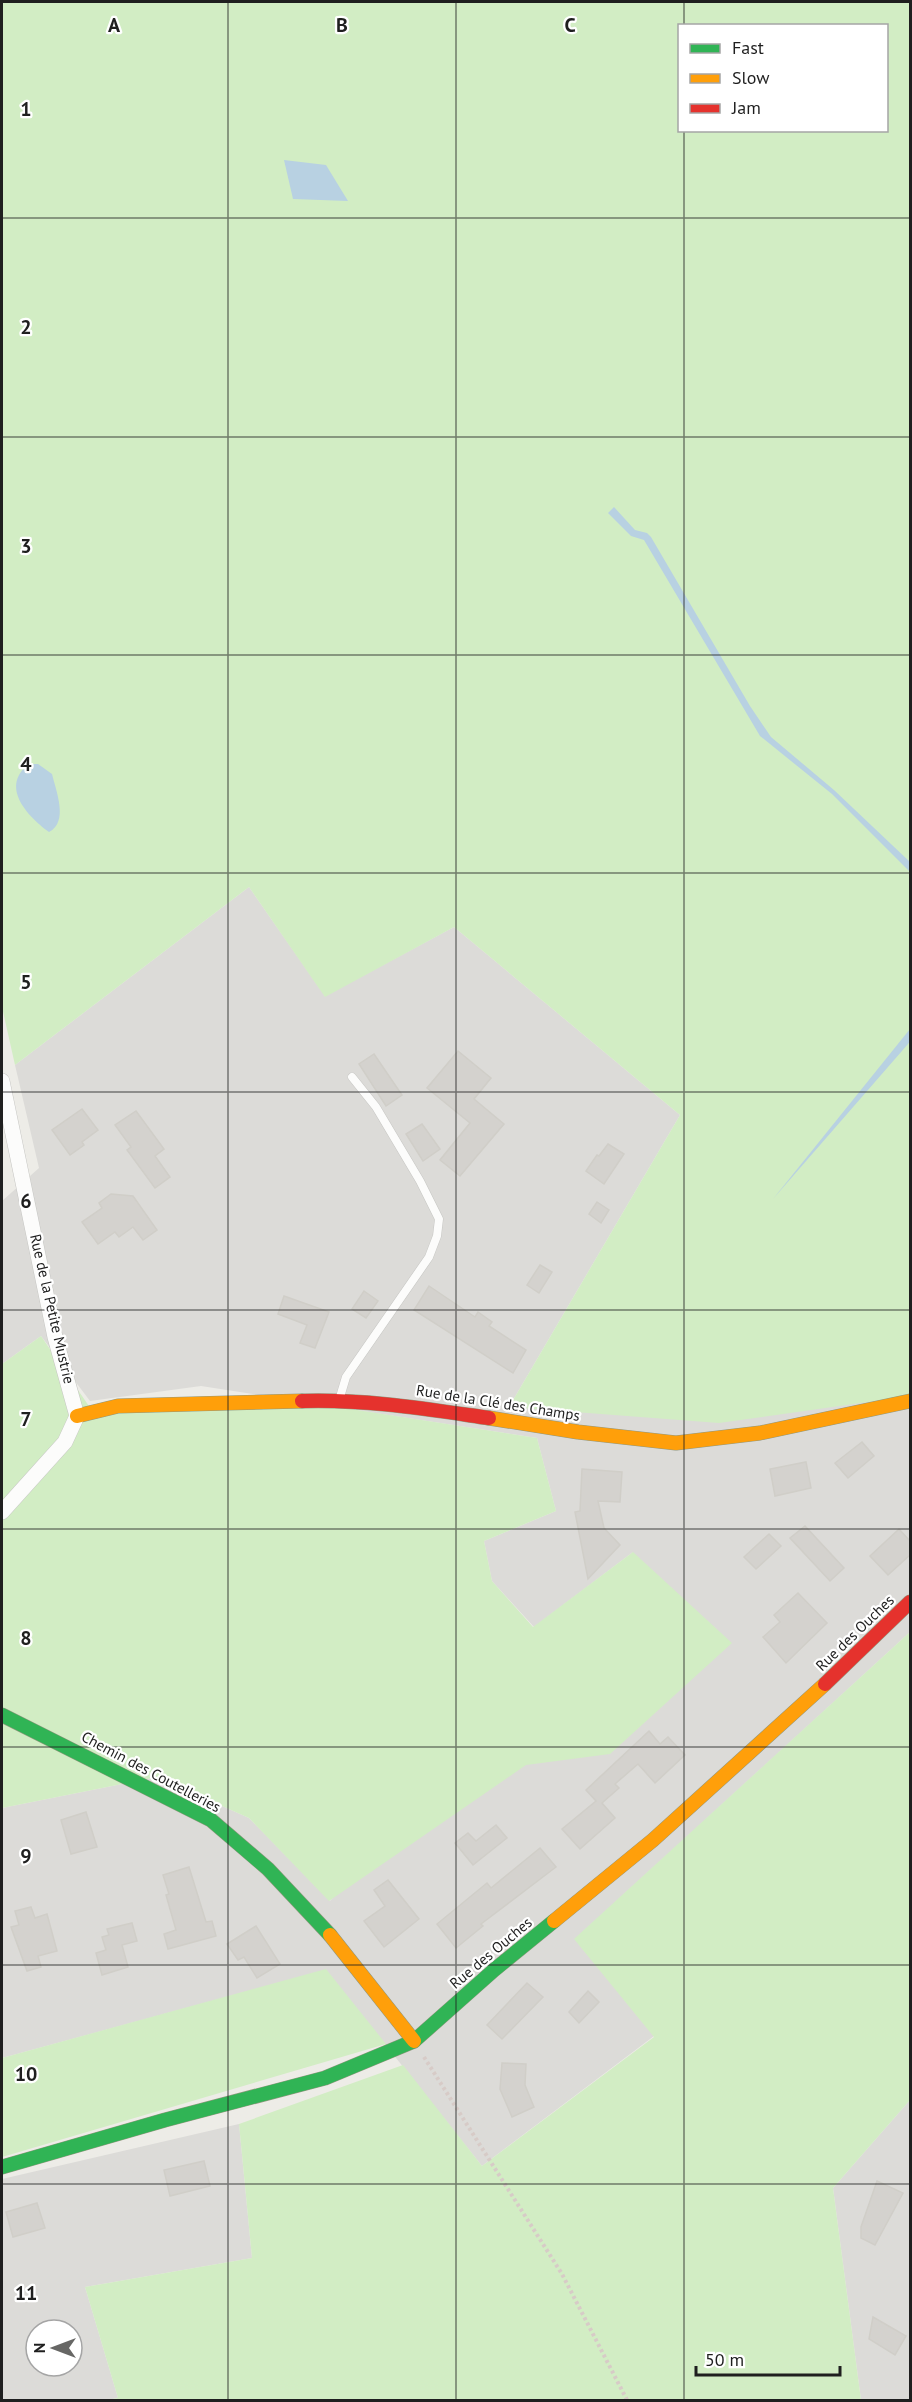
<svg xmlns="http://www.w3.org/2000/svg" width="912" height="2402" font-family="'PT Sans',sans-serif">
	<style>
		.residential { fill: #dcdbd8; fill-rule: evenodd }
		.grass { fill: #d2edc4; fill-rule: evenodd }
		.water { fill: #b8d1e2 }
		.building { fill: #d4d2ce; stroke: #d0cec8; stroke-width: 1.5 }
		.lines { fill: none; stroke-linecap: round; stroke-linejoin: round }
		.lane-casing { stroke: #c6c6c3; stroke-width: 9 }
		.street-casing { stroke: #c6c6c3; stroke-width: 16 }
		.fast-casing { stroke: #91987e; stroke-width: 15 }
		.slow-casing { stroke: #91987e; stroke-width: 15 }
		.jam-casing { stroke: #91987e; stroke-width: 15 }
		.path { stroke: #d7cbc7; stroke-width: 4; stroke-dasharray: 3 3; stroke-linecap: butt }
		.lane { stroke: #fcfcfb; stroke-width: 8 }
		.street { stroke: #fcfcfb; stroke-width: 15 }
		.fast { stroke: #30b455; stroke-width: 14 }
		.slow { stroke: #ff9f0a; stroke-width: 14 }
		.jam { stroke: #e5322d; stroke-width: 14 }
		.grid { fill: none; stroke: #1f1f1f; stroke-width: 1.5; stroke-opacity: 0.55 }
		.labels { text-anchor: middle; stroke-width: 4.5; stroke-linejoin: round; paint-order: stroke }
		.street-label { font-size: 15px; fill: #1f1f1f; stroke: #fff }
		.grid-label { font-size: 20px; text-anchor: middle; font-weight: bold; fill: #1f1f1f; stroke: #fff; stroke-width: 4.5; stroke-linejoin: round; paint-order: stroke }
	</style>
	<rect width="100%" height="100%" fill="#edece7"/>
	<g class="residential">
		<path d="M249 887 325 996 454 927 680 1115 509 1407 910 1396V1632L575 1939 654 2036 482 2166 326 1970 2 2058V1808L157 1777 249 1818 330 1901 633 1552 534 1627 492 1581 484 1541 556 1511 537 1438 201 1386 90 1401 41 1336 2 1364V1201L39 1168 15 1065Z"/>
		<path d="M910 2100V2400H861L833 2188Z"/>
		<path d="M239 2124 252 2258 85 2287 118 2398 107 2400H2V2179ZM36 2330H72V2366H36Z"/>
	</g>
	<g class="grass">
		<path d="M2 2H910V1396L719 1423 509 1407 680 1115 454 927 325 997 249 887 15 1065 2 1007ZM680 26H886V130H680Z"/>
		<path d="M41 1336 93 1412 325 1405 537 1438 556 1511 484 1541 492 1581 533 1627 633 1552 732 1643 610 1754 526 1765 329 1901 249 1818 157 1777 2 1808V1364Z"/>
		<path d="M910 1632V2100L833 2188 861 2400H107L118 2398 85 2287 252 2258 239 2124 403 2065 482 2166 654 2037 574 1939Z"/>
		<path d="M326 1969 386 2044 2 2157V2058Z"/>
	</g>
	<g class="water">
		<path d="M284 160 326 165 348 201 293 199Z"/>
		<path d="M614 507 635 530 647 533 651 537 750 706 771 737 834 790 910 862V872L832 794 760 736 644 540 631 536 608 513Z"/>
		<path d="M29 764H38L52 774C56 791 69 822 49 832 26 815 0 786 29 764Z"/>
		<path d="M910 1029V1041L908 1044 773 1199Z"/>
	</g>
	<g class="building">
		<path d="M458 1051 491 1078 474 1099 504 1124 460 1176 440 1160 470 1123 427 1088Z"/>
		<path d="M374 1054 402 1095 386 1106 359 1064Z"/>
		<path d="M82 1109 98 1130 82 1142 84 1145 70 1155 52 1130Z"/>
		<path d="M136 1111 164 1149 155 1156 170 1177 155 1188 127 1150 131 1147 115 1125Z"/>
		<path d="M422 1124 440 1149 423 1161 406 1134Z"/>
		<path d="M608 1144 624 1154 604 1184 586 1171 597 1155 599 1156Z"/>
		<path d="M111 1194 133 1196 157 1230 143 1240 133 1227 119 1237 115 1232 98 1244 82 1222 102 1208 99 1203Z"/>
		<path d="M597 1202 609 1210 601 1223 589 1214Z"/>
		<path d="M540 1265 552 1272 539 1293 527 1285Z"/>
		<path d="M429 1286 475 1317 478 1312 492 1322 489 1326 526 1350 513 1373 414 1310Z"/>
		<path d="M364 1291 378 1301 366 1318 352 1309Z"/>
		<path d="M284 1296 329 1312 315 1348 300 1343 307 1325 278 1314Z"/>
		<path d="M862 1442 874 1456 848 1478 835 1463Z"/>
		<path d="M806 1462 811 1488 775 1496 770 1469Z"/>
		<path d="M582 1469 622 1472 620 1502 598 1501 604 1528 620 1545 588 1579 575 1512 580 1511Z"/>
		<path d="M805 1526 844 1568 830 1581 790 1538Z"/>
		<path d="M899 1529 910 1541V1555L888 1575 870 1556Z"/>
		<path d="M769 1534 781 1546 756 1569 744 1557Z"/>
		<path d="M798 1593 827 1623 786 1663 763 1637 780 1622 774 1615Z"/>
		<path d="M649 1731 660 1744 668 1737 685 1755 655 1783 638 1764 615 1784 619 1788 602 1803 615 1818 580 1849 562 1829 596 1801 586 1790Z"/>
		<path d="M86 1812 97 1847 71 1854 61 1820Z"/>
		<path d="M496 1825 507 1838 473 1865 455 1843 468 1833 476 1841Z"/>
		<path d="M540 1848 556 1867 481 1924 483 1926 456 1948 437 1924 487 1883 491 1888Z"/>
		<path d="M189 1867 206 1922 212 1921 216 1936 168 1949 164 1934 176 1930 166 1895 169 1894 163 1875Z"/>
		<path d="M388 1880 419 1919 384 1947 364 1921 385 1906 374 1890Z"/>
		<path d="M31 1907 35 1918 47 1914 57 1951 38 1956 41 1967 27 1971 11 1927 19 1925 15 1911Z"/>
		<path d="M132 1923 137 1941 122 1945 128 1967 102 1975 96 1953 106 1950 102 1937 109 1935 107 1929Z"/>
		<path d="M256 1926 280 1964 257 1978 244 1957 238 1960 227 1944Z"/>
		<path d="M527 1983 543 1997 502 2039 487 2025Z"/>
		<path d="M588 1991 599 2002 579 2023 569 2012Z"/>
		<path d="M502 2063 526 2064 525 2085 534 2107 512 2117 500 2089Z"/>
		<path d="M204 2161 210 2186 170 2196 164 2170Z"/>
		<path d="M877 2181 903 2193 875 2245 861 2238V2227Z"/>
		<path d="M37 2203 45 2228 13 2237 6 2212Z"/>
		<path d="M873 2317 906 2336 895 2355 869 2339Z"/>
	</g>
	<g class="lines">
		<g class="lane-casing">
			<path id="lane" d="M340 1397 346 1377 429 1257 437 1236 439 1219 420 1181 376 1107 352 1077"/>
		</g>
		<g class="street-casing">
			<path id="street" d="M2 1081 55 1337 77 1416 65 1442 2 1512"/>
		</g>
		<g class="fast-casing">
			<g id="fast">
				<path d="M2 1715 211 1820 268 1869 330 1935"/>
				<path d="M2 2167 165 2120 325 2078 414 2041 494 1970 554 1921"/>
			</g>
		</g>
		<g class="slow-casing">
			<g id="slow">
				<path d="M77 1416 118 1406 302 1401"/>
				<path d="M489 1418 578 1432 676 1443 760 1433 910 1401"/>
				<path d="M554 1921 653 1840 825 1684"/>
				<path d="M330 1935 414 2041"/>
			</g>
		</g>
		<g class="jam-casing">
			<g id="jam">
				<path d="M302 1401C366 1399 426 1409 489 1418"/>
				<path d="M825 1684 910 1602"/>
			</g>
		</g>
		<path class="path" d="M424 2057 562 2274 627 2400"/>
		<use href="#lane" class="lane"/>
		<use href="#street" class="street"/>
		<use href="#fast" class="fast"/>
		<use href="#slow" class="slow"/>
		<use href="#jam" class="jam"/>
	</g>
	<path class="grid" d="M228 2V2400M456 2V2400M684 2V26M684 130V2400M2 218H910M2 437H910M2 655H910M2 873H910M2 1092H910M2 1310H910M2 1529H910M2 1747H910M2 1965H910M2 2184H910"/>
	<g class="labels">
		<g class="street-label">
			<text transform="translate(52 1309) rotate(77)" y="5">Rue de la Petite Mustrie</text>
			<text transform="translate(498 1403) rotate(9)" y="5">Rue de la Clé des Champs</text>
			<text transform="translate(855 1633) rotate(-44)" y="5">Rue des Ouches</text>
			<text transform="translate(151 1772) rotate(28)" y="5">Chemin des Coutelleries</text>
			<text transform="translate(491 1953) rotate(-40)" y="5">Rue des Ouches</text>
		</g>
	</g>
	<g class="grid-label">
		<text x="114" y="32">A</text>
		<text x="342" y="32">B</text>
		<text x="570" y="32">C</text>
		<text x="26" y="116">1</text>
		<text x="26" y="334">2</text>
		<text x="26" y="553">3</text>
		<text x="26" y="771">4</text>
		<text x="26" y="989">5</text>
		<text x="26" y="1208">6</text>
		<text x="26" y="1426">7</text>
		<text x="26" y="1645">8</text>
		<text x="26" y="1863">9</text>
		<text x="26" y="2081">10</text>
		<text x="26" y="2300">11</text>
	</g>
	<rect width="912" height="2402" fill="none" stroke="#1f1f1f" stroke-width="6"/>
	<rect x="678" y="24" width="210" height="108" fill="#ffffff" stroke="#a5a5a5" stroke-width="1.5"/>
	<rect x="690" y="44" width="30" height="9" fill="#30b455" stroke="#a5a5a5" stroke-width="1.5"/>
	<text x="732" y="54" font-size="18" fill="#1f1f1f">Fast</text>
	<rect x="690" y="74" width="30" height="9" fill="#ff9f0a" stroke="#a5a5a5" stroke-width="1.5"/>
	<text x="732" y="84" font-size="18" fill="#1f1f1f">Slow</text>
	<rect x="690" y="104" width="30" height="9" fill="#e5322d" stroke="#a5a5a5" stroke-width="1.5"/>
	<text x="732" y="114" font-size="18" fill="#1f1f1f">Jam</text>
	<g transform="translate(54 2348) rotate(270)"><circle r="28" fill="#ffffff" stroke="#a5a5a5" stroke-width="1.5"/>
	<path d="M0-4.5L10 22L0 15L-10 22Z" fill="#676765"/>
	<text y="-9" font-size="16" font-weight="bold" text-anchor="middle" fill="#1f1f1f">N</text>
	</g>
	<path d="M696 2366v9h144v-9" fill="none" stroke="#1f1f1f" stroke-width="3"/>
	<text x="705" y="2366" font-size="18" fill="#1f1f1f" stroke="#ffffff" stroke-width="4.5" paint-order="stroke">50 m</text>
</svg>
